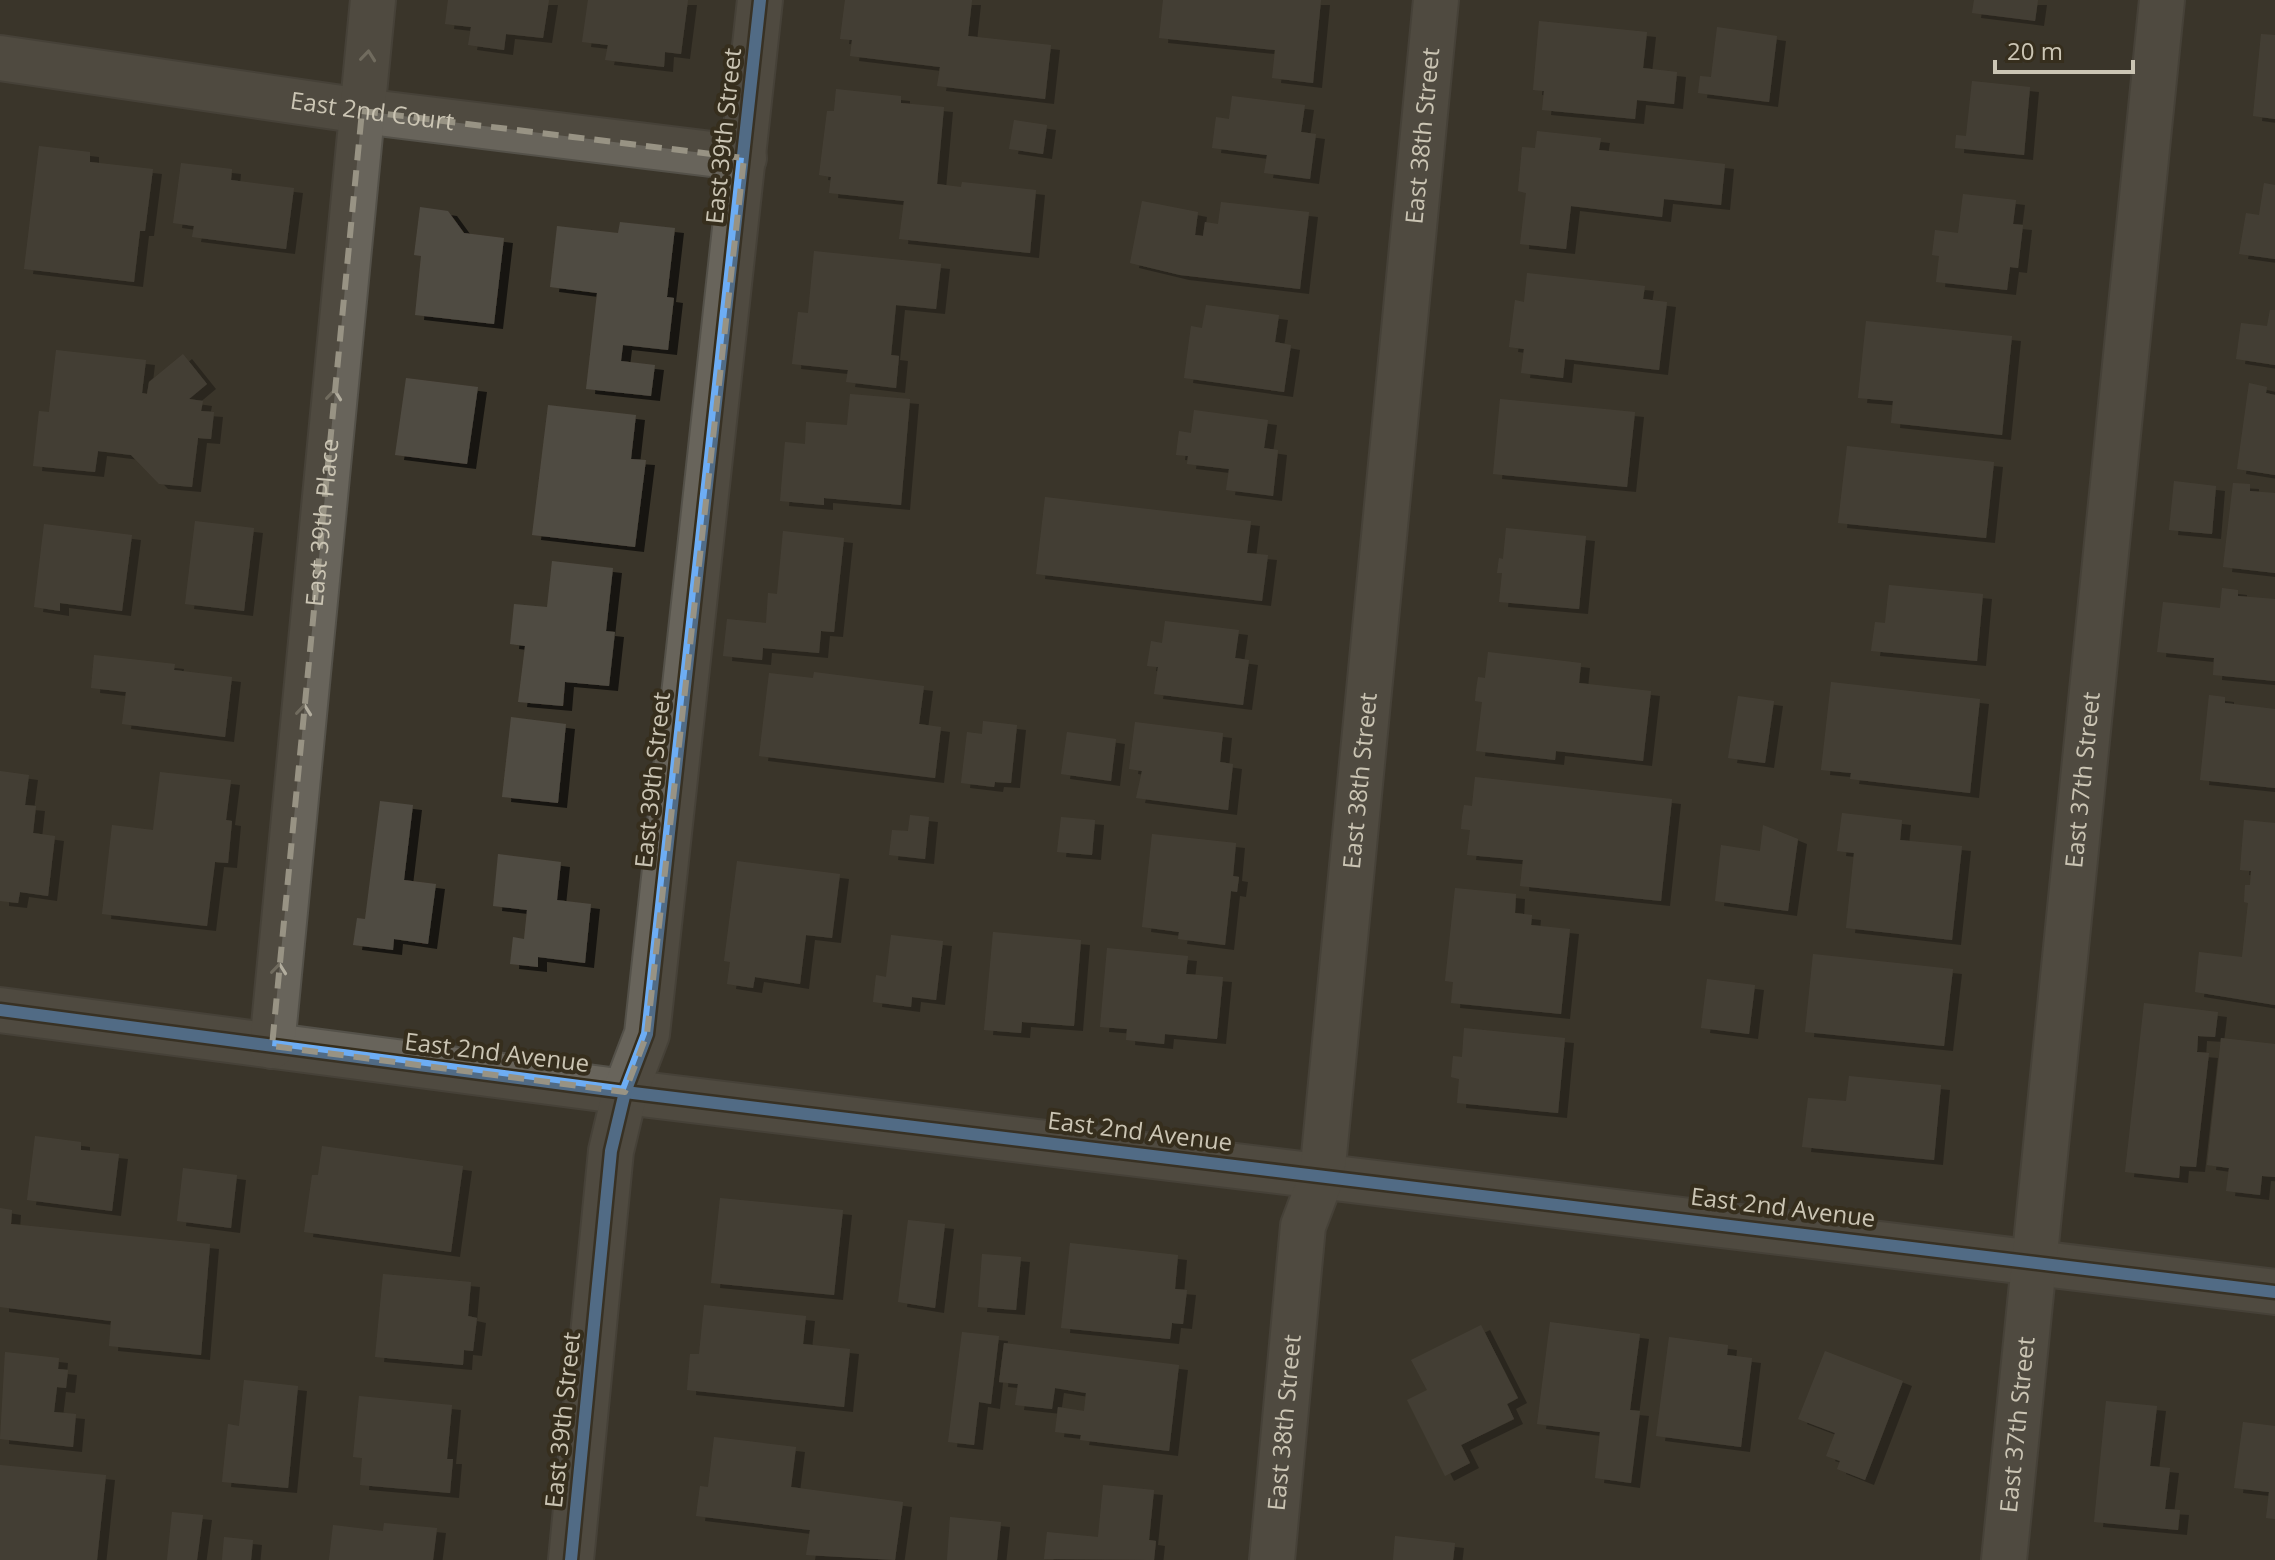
<svg xmlns="http://www.w3.org/2000/svg" width="2275" height="1560" font-family="'Open Sans',sans-serif">
	<style>
		.building { fill: #504b42; filter: url(#shadow) }
		.lines { fill: none; stroke-linecap: round; stroke-linejoin: round }
		.minor-casing { stroke: #545149; stroke-width: 48 }
		.minor { stroke: #68645b; stroke-width: 44 }
		.cycleway-casing { stroke: #362e1d; stroke-width: 17 }
		.cycleway { stroke: #6dadf4; stroke-width: 12 }
		.oneway { stroke: #b2ad9e }
		.marked { fill: none; stroke: #989384; stroke-width: 6; stroke-dasharray: 16 10; stroke-linejoin: round }
		.labels { text-anchor: middle; stroke-width: 8; stroke-linejoin: round; paint-order: stroke }
		.street-label { font-size: 24px; fill: #cbc5b4; stroke: #362e1d }
	</style>
	<defs>
		<filter id="shadow"><feDropShadow dx="9" dy="5" stdDeviation="0" flood-color="#0009"/></filter>
	</defs>
	<rect width="100%" height="100%" fill="#3a352a"/>
	<g class="building">
		<path d="M448 0H549L543 38 506 34 504 50 468 45 471 27 445 24Z"/>
		<path d="M588 0H688L681 54 665 52 664 67 605 60 608 45 582 42Z"/>
		<path d="M845 0H972L968 36 1051 45 1045 99 937 86 940 67 850 56 852 40 840 39Z"/>
		<path d="M1163 0H1321L1313 83 1272 78 1275 50 1159 38Z"/>
		<path d="M1974 0H2038L2035 21 1972 13Z"/>
		<path d="M1539 21 1647 32 1643 68 1677 72 1674 104 1637 100 1635 119 1542 110 1544 91 1533 90Z"/>
		<path d="M1717 27 1777 36 1769 102 1698 93 1700 76 1711 77Z"/>
		<path d="M2261 34 2275 35V119L2253 116Z"/>
		<path d="M1972 81 2030 87 2024 155 1955 148 1956 135 1966 136Z"/>
		<path d="M836 89 901 96V103L944 107 937 184 961 187 962 182 1036 190 1030 253 899 239 904 201 829 193 831 177 819 175 827 111H834Z"/>
		<path d="M1232 96 1305 105 1301 132 1316 134 1310 179 1264 173 1267 155 1212 148 1216 117 1229 119Z"/>
		<path d="M1014 120 1047 125 1043 154 1009 149Z"/>
		<path d="M1537 131 1601 138 1599 150 1725 164 1721 205 1664 199 1662 217 1571 206 1566 249 1520 244 1526 193 1518 191 1522 147 1535 148Z"/>
		<path d="M39 146 90 152V162L153 169 145 231H140L134 282 24 269Z"/>
		<path d="M181 163 232 169 231 180 294 188 286 249 192 237 194 226 173 223Z"/>
		<path d="M2264 183 2275 185V259L2239 254 2246 213 2259 215Z"/>
		<path d="M1963 194 2016 200 2013 224 2023 225 2018 268 2010 267 2007 290 1936 282 1939 256 1932 255 1935 230 1958 233Z"/>
		<path d="M1142 201 1198 212 1195 235 1203 236 1205 222 1218 224 1221 202 1309 212 1300 289 1180 275 1130 263Z"/>
		<path d="M420 207 448 211 464 233 504 238 494 324 415 315 421 256 414 255Z"/>
		<path d="M620 222 675 228 667 297 674 298 668 350 623 345 621 361 655 365 651 396 586 389 597 293 550 287 557 226 618 233Z"/>
		<path d="M814 251 941 264 936 309 896 305 891 355 899 356 896 388 846 382 848 370 792 364 798 312 808 313Z"/>
		<path d="M1527 273 1645 286 1643 299 1667 302 1659 370 1565 359 1563 378 1521 373 1524 349 1509 347 1515 300 1524 302Z"/>
		<path d="M1206 305 1279 315 1275 342 1291 345 1284 392 1184 378 1191 326 1202 328Z"/>
		<path d="M2270 310H2275V365L2236 359 2241 323 2267 326Z"/>
		<path d="M1866 321 2012 336 2002 435 1891 423 1893 401 1858 398Z"/>
		<path d="M56 350 146 360 142 393 147 394 149 382 183 354 207 384 189 399 203 401 201 411 214 412 211 439 198 438 192 487 159 484 131 455 98 451 95 472 33 466 39 411 49 412Z"/>
		<path d="M406 378 478 387 467 464 395 455Z"/>
		<path d="M2249 383 2267 387 2266 393 2275 395V475L2237 469Z"/>
		<path d="M850 394 910 399 901 505 824 498V505L780 501 785 442 805 444 806 422 847 425Z"/>
		<path d="M1500 399 1635 412 1627 487 1493 474Z"/>
		<path d="M548 405 636 415 631 459 646 460 635 547 532 535Z"/>
		<path d="M1194 410 1268 420 1264 448 1278 450 1273 496 1226 490 1229 469 1187 464 1188 456 1176 455 1179 431 1191 433Z"/>
		<path d="M1847 446 1994 462 1986 538 1838 523Z"/>
		<path d="M2174 481 2216 486 2212 534 2169 530Z"/>
		<path d="M2233 483 2250 484V491L2275 493V573L2223 567Z"/>
		<path d="M1045 497 1251 521 1247 553 1268 555 1262 601 1036 574Z"/>
		<path d="M195 521 254 528 244 611 185 604Z"/>
		<path d="M44 524 132 535 122 611 60 603V611L34 607Z"/>
		<path d="M1506 528 1586 536 1579 609 1499 602 1502 573H1497L1499 558 1503 559Z"/>
		<path d="M783 531 844 538 834 632 821 631 819 653 763 648 762 660 723 656 727 619 766 623 768 593 777 594Z"/>
		<path d="M552 561 613 568 606 631 615 632 609 686 565 682 563 706 518 702 525 646 510 644 514 604 547 607Z"/>
		<path d="M1889 585 1983 594 1977 661 1871 651 1875 622 1885 623Z"/>
		<path d="M2222 588 2238 590V596L2275 599V681L2213 675 2214 658 2157 652 2163 602 2220 608Z"/>
		<path d="M1165 621 1239 630 1235 658 1249 660 1243 705 1154 694 1158 667 1147 666 1151 641 1162 643Z"/>
		<path d="M1488 652 1581 663 1579 683 1651 691 1643 761 1556 751 1555 760 1476 751 1482 702 1475 701 1476 690 1478 677 1485 678Z"/>
		<path d="M94 655 175 664 174 670 232 677 225 737 122 724 126 692 91 688Z"/>
		<path d="M814 672 924 686 919 724 941 727 935 778 759 756 769 673 813 678Z"/>
		<path d="M1831 682 1980 699 1970 793 1850 779 1851 773 1821 770Z"/>
		<path d="M2209 695 2225 697V703L2275 709V788L2200 780Z"/>
		<path d="M1738 696 1774 701 1765 763 1728 758Z"/>
		<path d="M511 717 566 724 558 803 502 797Z"/>
		<path d="M983 721 1017 725 1011 783 995 782 994 787 961 783 967 732 982 734Z"/>
		<path d="M1135 722 1223 733 1220 762 1233 764 1228 810 1136 798 1142 771 1129 769Z"/>
		<path d="M1067 732 1116 739 1111 781 1061 774Z"/>
		<path d="M0 771 29 775 25 805 36 806 33 833 55 836 48 896 20 892 18 903 0 901Z"/>
		<path d="M160 772 231 780 226 820 232 821 228 863 215 862 207 926 102 914 112 825 153 830Z"/>
		<path d="M1475 777 1672 799 1661 901 1520 886 1523 860 1467 855 1470 830 1461 829 1462 817 1464 805 1472 806Z"/>
		<path d="M380 801 413 805 404 880 436 884 428 944 394 939 393 950 353 945 357 918 365 919Z"/>
		<path d="M1842 813 1902 820 1900 840 1962 846 1952 940 1846 928 1854 853 1837 851Z"/>
		<path d="M910 815 929 817 925 859 889 855 892 830 908 831Z"/>
		<path d="M1061 817 1095 820 1092 855 1057 852Z"/>
		<path d="M2244 820 2275 823V1005L2195 992 2199 952 2242 957 2248 903 2244 902 2245 885H2250L2251 871 2240 870Z"/>
		<path d="M1763 825 1798 839 1788 911 1715 901 1721 845 1760 851Z"/>
		<path d="M1152 834 1236 843 1233 876 1239 877 1237 892 1231 891 1225 945 1178 939 1179 932 1142 927Z"/>
		<path d="M498 854 561 862 557 900 591 904 585 963 538 957V967L510 964 513 937 524 939 527 910 493 906Z"/>
		<path d="M737 861 840 874 832 938 806 935 800 984 755 977 753 988 727 984 730 962 724 961Z"/>
		<path d="M1455 888 1516 894 1515 913 1532 915 1531 925 1570 929 1561 1014 1451 1003 1453 982 1445 981Z"/>
		<path d="M993 932 1081 940 1074 1026 1022 1022 1021 1033 984 1030Z"/>
		<path d="M891 935 943 941 936 1000 912 997 911 1007 873 1002 876 975 886 977Z"/>
		<path d="M1107 948 1188 956 1186 974 1223 977 1217 1039 1165 1034 1164 1044 1126 1040 1127 1029 1100 1027Z"/>
		<path d="M1813 954 1953 969 1944 1046 1805 1032Z"/>
		<path d="M1707 979 1755 985 1749 1034 1701 1028Z"/>
		<path d="M2144 1003 2218 1012 2215 1037 2198 1036 2197 1052 2209 1053 2196 1167 2180 1166 2179 1178 2125 1172Z"/>
		<path d="M1464 1028 1565 1038 1558 1113 1457 1103 1459 1079 1451 1077 1453 1056 1462 1057Z"/>
		<path d="M2221 1038 2275 1044V1177L2262 1176 2260 1195 2226 1191 2229 1168 2207 1165Z"/>
		<path d="M1849 1076 1941 1085 1934 1160 1802 1147 1808 1098 1846 1101Z"/>
		<path d="M35 1136 81 1142V1150L119 1154 112 1211 27 1200Z"/>
		<path d="M322 1146 463 1166 451 1252 304 1232 312 1175H318Z"/>
		<path d="M183 1168 237 1175 231 1228 177 1221Z"/>
		<path d="M720 1198 843 1210 834 1295 711 1283Z"/>
		<path d="M0 1208 12 1210 11 1224 210 1244 201 1355 109 1346 111 1321 0 1307Z"/>
		<path d="M908 1220 945 1224 935 1308 898 1302Z"/>
		<path d="M1070 1243 1178 1255 1175 1289 1187 1290 1183 1324 1172 1323 1170 1339 1061 1328Z"/>
		<path d="M982 1254 1021 1257 1016 1310 978 1307Z"/>
		<path d="M383 1274 471 1282 468 1316 477 1318 473 1351 464 1350 463 1365 375 1357Z"/>
		<path d="M704 1305 806 1316 803 1344 850 1349 844 1407 687 1390 690 1354H699Z"/>
		<path d="M1550 1322 1640 1334 1630 1410 1640 1411 1631 1483 1595 1478 1600 1432 1537 1424Z"/>
		<path d="M1481 1325 1518 1398 1507 1404 1514 1419 1461 1445 1470 1463 1445 1476 1407 1400 1427 1390 1411 1360Z"/>
		<path d="M962 1332 999 1336 991 1404 979 1402 974 1445 948 1442Z"/>
		<path d="M1669 1337 1728 1345 1727 1355 1752 1358 1741 1447 1656 1436Z"/>
		<path d="M1004 1343 1179 1365 1169 1451 1080 1440 1081 1435 1055 1432 1058 1407 1084 1411 1086 1393 1055 1388 1052 1409 1015 1405 1018 1384 999 1382Z"/>
		<path d="M1825 1351 1903 1381 1865 1480 1837 1469 1840 1461 1826 1456 1835 1433 1798 1419Z"/>
		<path d="M5 1352 59 1358 58 1369 68 1370 66 1388 57 1387 54 1412 76 1414 73 1447 0 1439Z"/>
		<path d="M244 1380 298 1386 288 1488 222 1482 228 1424 239 1426Z"/>
		<path d="M359 1396 452 1405 447 1459H453L450 1493 360 1485 362 1458 353 1457Z"/>
		<path d="M2106 1401 2157 1406 2150 1466 2170 1468 2165 1509 2180 1510 2178 1530 2094 1522Z"/>
		<path d="M2243 1422 2275 1426V1519L2266 1518 2269 1492 2234 1488Z"/>
		<path d="M714 1437 796 1447 791 1487 903 1502 895 1560 806 1555 810 1530 696 1516 700 1486 708 1487Z"/>
		<path d="M0 1465 106 1475 97 1560H0Z"/>
		<path d="M1103 1485 1154 1490 1149 1540 1156 1541 1154 1560 1044 1559 1047 1532 1098 1537Z"/>
		<path d="M172 1512 203 1515 197 1560H167Z"/>
		<path d="M950 1517 1001 1522 997 1560H947Z"/>
		<path d="M384 1523 437 1528 433 1560H329L333 1525 383 1531Z"/>
		<path d="M1395 1536 1455 1543 1453 1560H1393Z"/>
		<path d="M224 1537 253 1540 251 1560H222Z"/>
	</g>
	<g class="lines">
		<g class="minor-casing">
			<g id="minor">
				<path id="s1" d="M0 58 362 111 744 158"/>
				<path d="M0 1010 625 1092 2275 1292"/>
				<path id="s2" d="M272 1046 373 0"/>
				<path d="M571 1560 611 1151 625 1092 647 1034 760 0"/>
				<path id="s3" d="M1272 1560 1303 1226 1322 1176 1436 0"/>
				<path id="s4" d="M2004 1560 2162 0"/>
			</g>
		</g>
		<use href="#minor" class="minor"/>
		<g class="cycleway-casing">
			<g id="cycleway">
				<path d="M0 1010 625 1092 2275 1292"/>
				<path d="M571 1560 611 1151 625 1092 647 1034 760 0"/>
			</g>
		</g>
		<use href="#cycleway" class="cycleway"/>
	</g>
	<defs><path id="oneway-chevron" d="M-2-3.5L2.5 0L-2 3.5" fill="none" stroke-width="1.6" stroke-linecap="round" stroke-linejoin="round" transform="scale(2)"/></defs>
	<g class="oneway">
		<use href="#oneway-chevron" transform="translate(368 56) rotate(-84)"/>
		<use href="#oneway-chevron" transform="translate(334 395) rotate(-84)"/>
		<use href="#oneway-chevron" transform="translate(304 710) rotate(-84)"/>
		<use href="#oneway-chevron" transform="translate(279 969) rotate(-84)"/>
	</g>
	<path d="M0 0H2275V1560H0ZM362 111 744 158 647 1034 625 1092 272 1046Z" fill="#3a352a" fill-opacity=".55" fill-rule="evenodd"/>
	<path class="marked" d="M362 111 744 158 647 1034 625 1092 272 1046Z"/>
	<g class="labels">
		<g class="street-label">
			<text dy="8" stroke="none"><textPath href="#s1" startOffset="376">East 2nd Court</textPath></text>
			<text transform="translate(724 136) rotate(-84)" y="8">East 39th Street</text>
			<text dy="8" stroke="none"><textPath href="#s3" startOffset="1434">East 38th Street</textPath></text>
			<text dy="8" stroke="none"><textPath href="#s2" startOffset="526">East 39th Place</textPath></text>
			<text transform="translate(653 780) rotate(-84)" y="8">East 39th Street</text>
			<text dy="8" stroke="none"><textPath href="#s4" startOffset="784">East 37th Street</textPath></text>
			<text dy="8" stroke="none"><textPath href="#s3" startOffset="786">East 38th Street</textPath></text>
			<text transform="translate(497 1053) rotate(7)" y="8">East 2nd Avenue</text>
			<text transform="translate(1140 1132) rotate(7)" y="8">East 2nd Avenue</text>
			<text transform="translate(1783 1208) rotate(7)" y="8">East 2nd Avenue</text>
			<text transform="translate(563 1420) rotate(-84)" y="8">East 39th Street</text>
			<text dy="8" stroke="none"><textPath href="#s3" startOffset="138">East 38th Street</textPath></text>
			<text dy="8" stroke="none"><textPath href="#s4" startOffset="136">East 37th Street</textPath></text>
		</g>
	</g>
	<path d="M1995 60v12h138v-12" fill="none" stroke="#cbc5b4" stroke-width="4"/>
	<text x="2007" y="60" font-size="24" fill="#cbc5b4" stroke="#362e1d" stroke-width="6" paint-order="stroke">20 m</text>
</svg>
